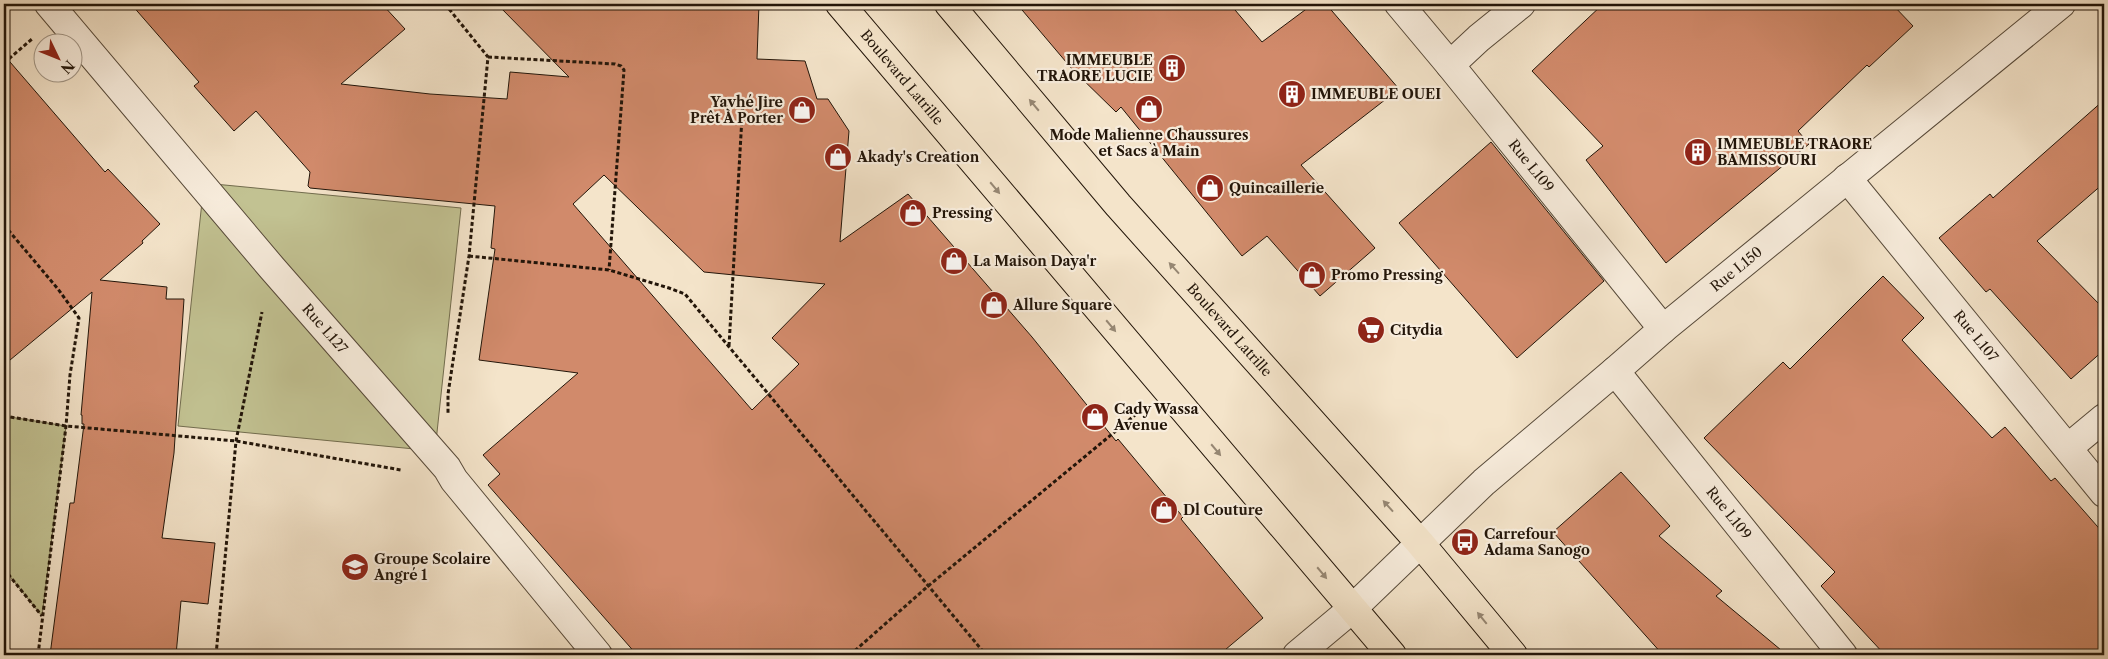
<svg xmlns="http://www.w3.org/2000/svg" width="2108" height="659" font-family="'Libre Caslon Text',serif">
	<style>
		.green { fill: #c2c292; stroke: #726c4e }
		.building { fill: #d18a6b; stroke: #221509; fill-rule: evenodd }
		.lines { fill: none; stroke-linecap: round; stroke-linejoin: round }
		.minor-casing { stroke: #564939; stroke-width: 30 }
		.major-casing { stroke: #221509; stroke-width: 30 }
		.path { stroke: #221509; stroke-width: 3; stroke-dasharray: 4 2.5; stroke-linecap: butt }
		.minor { stroke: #f8eddd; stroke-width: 28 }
		.major { stroke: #f4e4ca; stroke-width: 28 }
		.oneway { fill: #968773 }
		.labels { text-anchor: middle; stroke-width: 4.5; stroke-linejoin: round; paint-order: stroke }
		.poi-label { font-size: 14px; font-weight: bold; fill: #221509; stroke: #f8eddd; text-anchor: start }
		.street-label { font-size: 14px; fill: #221509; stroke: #f8eddd }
	</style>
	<rect width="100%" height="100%" fill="#f4e4ca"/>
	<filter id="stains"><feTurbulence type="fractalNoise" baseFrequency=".004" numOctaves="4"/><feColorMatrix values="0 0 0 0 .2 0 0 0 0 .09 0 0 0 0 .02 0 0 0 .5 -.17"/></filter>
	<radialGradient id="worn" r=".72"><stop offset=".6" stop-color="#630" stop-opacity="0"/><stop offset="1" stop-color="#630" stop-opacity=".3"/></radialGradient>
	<g class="green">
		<path d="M204 183 461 208 435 451 178 426Z"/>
		<path d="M4 416 66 426 42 616 4 569Z"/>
	</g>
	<g class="building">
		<path d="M131 4H382L405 29 341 84 430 94 507 99 510 72 569 77 497 4H759L757 59 805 61 817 99H828L849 131 840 242 908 194 1032 337 1116 441 1118 439 1183 517 1181 519 1263 618 1219 655H637L488 485 500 474 483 455 578 373 479 360 495 249 491 248 495 206 310 188 308 186 310 172 256 111 234 131 194 86 199 82ZM604 175 704 272 825 284 772 338 799 364 752 410 573 204Z"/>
		<path d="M1017 4H1230L1262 42 1313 4H1326L1399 89 1301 165 1375 248 1320 296 1267 236 1242 256 1121 107 1116 112 1072 69Z"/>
		<path d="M1603 4H1892L1913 26 1869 67 1867 65 1798 131 1809 144 1666 263 1586 160 1603 146 1532 71Z"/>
		<path d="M4 55 105 172 108 169 160 224 142 241 143 243 100 280 167 287 166 299H184L174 453 162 538 215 543 208 604 181 601 176 655H50L70 503H74L84 424H82V415H81L92 292 4 365Z"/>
		<path d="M2104 100V183L2037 241 2104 309V350L2071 379 1990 289 1986 292 1939 238 1990 194 1993 198Z"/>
		<path d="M1491 142 1604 281 1517 358 1399 223Z"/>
		<path d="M1883 276 1924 318 1902 340 1992 438 2005 427 2051 481 2055 478 2104 534V655H1885L1821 586 1835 572 1704 438 1783 362 1790 369Z"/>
		<path d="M1621 472 1670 526 1659 536 1722 591 1716 596 1787 655H1663L1553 532Z"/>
	</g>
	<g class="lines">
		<g class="minor-casing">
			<g id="minor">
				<path id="s1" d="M49 4 272 268 447 468 454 480 598 655"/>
				<path id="s2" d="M1399 4 1450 65 1663 329"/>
				<path d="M1450 65 1479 38 1521 4"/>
				<path id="s3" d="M1847 178 2104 493"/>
				<path id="s4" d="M1615 371 1843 655"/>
				<path d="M2069 447 2104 418"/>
				<path id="s5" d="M1297 655 1352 609 1484 482 1615 371 1663 329 2061 4"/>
			</g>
		</g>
		<g class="major-casing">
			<g id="major">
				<path id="s6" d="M840 4 1392 655"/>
				<path id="s7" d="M949 4 1118 205 1420 543 1513 655"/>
			</g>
		</g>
		<g class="path">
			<path d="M445 4 488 57 469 256 448 394V415"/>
			<path d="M488 57 615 64 621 66 624 70 609 270"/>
			<path d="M4 63 32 39"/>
			<path d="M4 225 58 289 79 318 70 375 66 426 38 655"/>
			<path d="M469 256 609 270 669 288 685 294 986 655"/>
			<path d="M729 346 743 99"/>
			<path d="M4 416 66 426 236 441 401 470"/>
			<path d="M4 569 42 616"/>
			<path d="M216 655 236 441 262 312"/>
			<path d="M850 655 927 587 1140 411"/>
		</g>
		<use href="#minor" class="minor"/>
		<use href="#major" class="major"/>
	</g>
	<defs><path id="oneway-solid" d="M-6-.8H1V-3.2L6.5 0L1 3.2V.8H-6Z" transform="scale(1.25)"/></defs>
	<g class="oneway">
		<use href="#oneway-solid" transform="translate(1034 105) rotate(-130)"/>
		<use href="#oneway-solid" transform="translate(995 188) rotate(50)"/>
		<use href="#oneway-solid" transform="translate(1174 268) rotate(-132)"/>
		<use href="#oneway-solid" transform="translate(1111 326) rotate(50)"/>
		<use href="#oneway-solid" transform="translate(1216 450) rotate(50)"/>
		<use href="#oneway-solid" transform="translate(1388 506) rotate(-132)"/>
		<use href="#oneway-solid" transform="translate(1322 573) rotate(50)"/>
		<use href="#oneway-solid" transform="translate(1482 618) rotate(-129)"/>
	</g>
	<defs>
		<g id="building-disc" transform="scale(1.4375)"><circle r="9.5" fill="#8f2418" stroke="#f8eddd"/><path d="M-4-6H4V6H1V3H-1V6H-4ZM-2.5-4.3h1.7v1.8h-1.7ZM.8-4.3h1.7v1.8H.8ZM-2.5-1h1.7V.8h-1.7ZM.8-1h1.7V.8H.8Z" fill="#fff"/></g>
		<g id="shop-disc" transform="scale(1.4375)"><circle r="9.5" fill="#8f2418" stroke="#f8eddd"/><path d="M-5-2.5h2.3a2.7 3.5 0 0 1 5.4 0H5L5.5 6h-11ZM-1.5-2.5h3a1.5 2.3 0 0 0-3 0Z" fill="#fff"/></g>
		<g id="supermarket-disc" transform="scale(1.4375)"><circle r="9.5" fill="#8f2418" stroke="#f8eddd"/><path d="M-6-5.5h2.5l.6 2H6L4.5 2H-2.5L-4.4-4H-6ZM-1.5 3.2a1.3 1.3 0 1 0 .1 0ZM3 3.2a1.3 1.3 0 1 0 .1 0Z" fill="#fff"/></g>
		<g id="bus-disc" transform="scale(1.4375)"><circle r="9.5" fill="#8f2418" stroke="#f8eddd"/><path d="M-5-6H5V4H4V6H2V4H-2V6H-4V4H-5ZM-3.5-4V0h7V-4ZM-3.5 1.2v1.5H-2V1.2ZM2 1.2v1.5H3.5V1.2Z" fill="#fff"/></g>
		<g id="school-disc" transform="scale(1.4375)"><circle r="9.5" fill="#8f2418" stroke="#f8eddd"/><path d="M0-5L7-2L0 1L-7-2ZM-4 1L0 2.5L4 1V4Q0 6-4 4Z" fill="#fff"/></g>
	</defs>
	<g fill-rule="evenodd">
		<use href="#building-disc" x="1172" y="68"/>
		<use href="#building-disc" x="1292" y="94"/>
		<use href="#shop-disc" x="1149" y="109"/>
		<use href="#shop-disc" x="802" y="110"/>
		<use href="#building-disc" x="1698" y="152"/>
		<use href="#shop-disc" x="838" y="157"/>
		<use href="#shop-disc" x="1210" y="188"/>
		<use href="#shop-disc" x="913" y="213"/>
		<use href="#shop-disc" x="954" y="261"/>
		<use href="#shop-disc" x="1312" y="275"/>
		<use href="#shop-disc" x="994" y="305"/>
		<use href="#supermarket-disc" x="1371" y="330"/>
		<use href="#shop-disc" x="1095" y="417"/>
		<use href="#shop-disc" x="1164" y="510"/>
		<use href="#bus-disc" x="1465" y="542"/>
		<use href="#school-disc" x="355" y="567"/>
	</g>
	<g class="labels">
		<g class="poi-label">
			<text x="1153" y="65" text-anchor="end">IMMEUBLE<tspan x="1153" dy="16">TRAORE LUCIE</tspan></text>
			<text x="1311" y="99">IMMEUBLE OUEI</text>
			<text x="783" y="107" text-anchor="end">Yavhé Jire<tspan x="783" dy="16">Prêt À Porter</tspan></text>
			<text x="1149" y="140" text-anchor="middle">Mode Malienne Chaussures<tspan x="1149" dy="16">et Sacs à Main</tspan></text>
			<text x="1717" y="149">IMMEUBLE TRAORE<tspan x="1717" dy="16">BAMISSOURI</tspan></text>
			<text x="857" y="162">Akady's Creation</text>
			<text x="1229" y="193">Quincaillerie</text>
			<text x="932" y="218">Pressing</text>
			<text x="973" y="266">La Maison Daya'r</text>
			<text x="1331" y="280">Promo Pressing</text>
			<text x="1013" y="310">Allure Square</text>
			<text x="1390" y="335">Citydia</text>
			<text x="1114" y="414">Cady Wassa<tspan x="1114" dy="16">Avenue</tspan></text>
			<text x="1183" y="515">Dl Couture</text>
			<text x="1484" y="539">Carrefour<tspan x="1484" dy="16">Adama Sanogo</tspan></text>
			<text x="374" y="564">Groupe Scolaire<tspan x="374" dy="16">Angré 1</tspan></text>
		</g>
		<g class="street-label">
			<text dy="5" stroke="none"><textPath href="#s6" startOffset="96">Boulevard Latrille</textPath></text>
			<text dy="5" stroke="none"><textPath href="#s2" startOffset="209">Rue L109</textPath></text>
			<text dy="5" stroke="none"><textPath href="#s5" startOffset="585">Rue L150</textPath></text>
			<text dy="5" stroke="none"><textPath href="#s1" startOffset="426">Rue L127</textPath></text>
			<text dy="5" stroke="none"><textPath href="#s7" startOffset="430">Boulevard Latrille</textPath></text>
			<text dy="5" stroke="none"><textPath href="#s3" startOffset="204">Rue L107</textPath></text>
			<text dy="5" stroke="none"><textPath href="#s4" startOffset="182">Rue L109</textPath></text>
		</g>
	</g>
	<rect width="2108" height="659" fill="none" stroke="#f4e4ca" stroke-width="20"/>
	<rect x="5" y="5" width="2098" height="649" fill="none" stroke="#221509" stroke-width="2.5"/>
	<rect x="10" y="10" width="2088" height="639" fill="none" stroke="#221509"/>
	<g transform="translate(58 58) rotate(133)"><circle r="24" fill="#f8eddd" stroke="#a29788"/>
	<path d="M0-4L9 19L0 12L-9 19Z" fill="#8f2418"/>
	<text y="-8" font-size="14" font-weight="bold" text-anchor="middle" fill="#221509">N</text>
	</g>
	<rect width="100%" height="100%" filter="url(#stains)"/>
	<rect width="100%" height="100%" fill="url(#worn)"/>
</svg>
